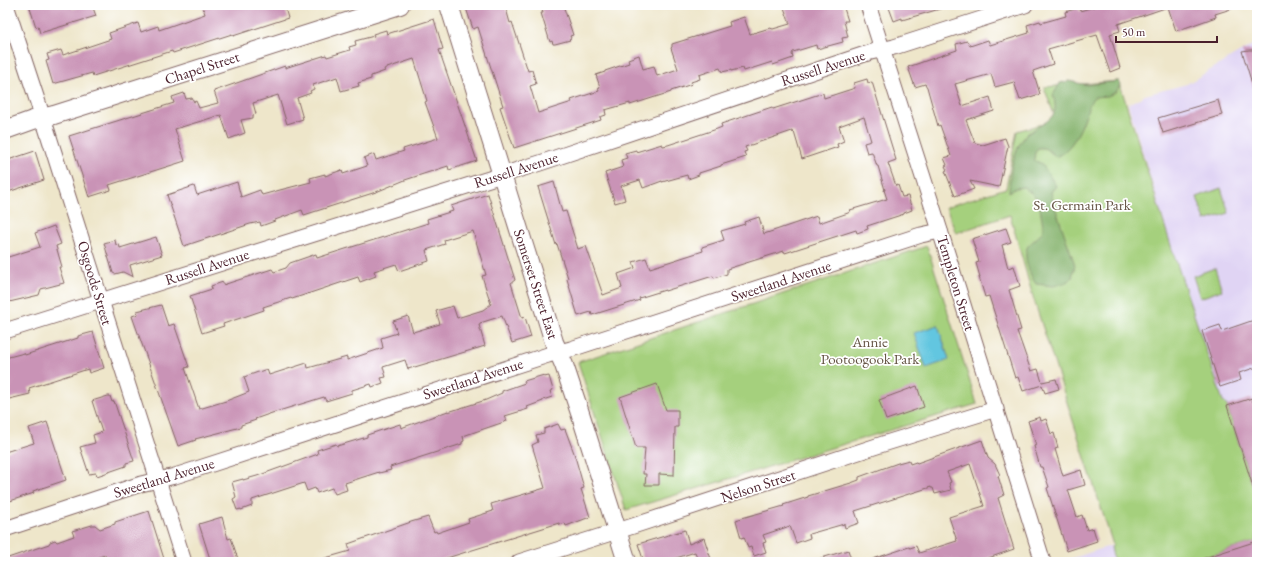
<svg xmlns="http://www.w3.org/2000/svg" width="1262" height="567" font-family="'EB Garamond',serif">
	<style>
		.built { fill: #e0d4f4 }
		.green { fill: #a5d07d; stroke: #787854 }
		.forest { fill: #84b26c; stroke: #67684c }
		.water { fill: #62c6e0; stroke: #567286 }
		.building { fill: #c993b6 }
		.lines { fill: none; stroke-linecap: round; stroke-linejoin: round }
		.minor-casing { stroke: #836563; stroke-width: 17 }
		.tertiary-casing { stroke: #836563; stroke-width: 20 }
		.minor { stroke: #fff; stroke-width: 15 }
		.tertiary { stroke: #fff; stroke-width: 18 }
		.labels { text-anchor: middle; stroke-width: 3.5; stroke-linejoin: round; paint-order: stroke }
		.street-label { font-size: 15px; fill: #4a1f2b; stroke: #fff }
		.park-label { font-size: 15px; fill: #655444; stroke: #fff }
	</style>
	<rect width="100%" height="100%" fill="#fff"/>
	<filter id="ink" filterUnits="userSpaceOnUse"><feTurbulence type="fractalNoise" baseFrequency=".025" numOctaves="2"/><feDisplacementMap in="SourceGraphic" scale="8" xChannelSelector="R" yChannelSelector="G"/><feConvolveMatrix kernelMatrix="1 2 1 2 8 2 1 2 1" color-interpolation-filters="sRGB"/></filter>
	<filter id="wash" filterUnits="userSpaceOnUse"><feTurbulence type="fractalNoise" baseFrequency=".012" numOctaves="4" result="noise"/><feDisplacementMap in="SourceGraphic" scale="16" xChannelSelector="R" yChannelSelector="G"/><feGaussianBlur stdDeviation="0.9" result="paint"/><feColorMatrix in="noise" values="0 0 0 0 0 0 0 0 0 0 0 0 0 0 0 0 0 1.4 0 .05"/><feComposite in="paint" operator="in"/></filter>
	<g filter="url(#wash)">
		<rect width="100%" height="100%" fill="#eee6ca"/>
		<path class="built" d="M1257 42V562H1061L1113 545 1033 297 1173 252 1128 104 1145 95 1187 84Z"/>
		<g class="green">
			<path d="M1119 81 1173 252 1223 401 1227 406 1257 500V541L1191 562H1114L1111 547 1113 545 1033 297 1010 215 956 233 946 207 1006 188 1017 131 1056 120 1044 87Z"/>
			<path d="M1221 188 1229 213 1205 221 1197 197Z"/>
			<path d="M927 246 977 404 626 510 578 362Z"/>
			<path d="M1215 268 1222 290 1200 298 1193 276Z"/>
		</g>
		<path class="forest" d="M1069 81 1087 85 1119 81 1120 85 1116 92 1108 96 1094 97C1089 102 1088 110 1085 117 1080 132 1071 150 1056 157 1050 152 1047 147 1038 148L1035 152 1034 160 1042 164 1056 186 1051 192 1053 201 1075 265 1072 278 1065 283 1053 286 1036 284C1030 276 1022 256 1028 246 1032 241 1040 237 1043 230 1044 227 1039 203 1038 200 1035 195 1028 191 1024 187L1016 188 1009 192C1010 173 1013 150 1026 135 1027 133 1031 132 1033 130 1049 120 1060 116 1053 95L1060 83Z"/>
		<path class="water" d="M938 325 949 360 926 368 914 333Z"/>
		<g id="blocks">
			<g class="building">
				<path d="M29 5H72L73 9 84 5H92L96 16 40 33 38 26 36 27Z"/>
				<path d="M202 5H284L288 18 233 36 232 34 173 53 172 51 93 76 92 73 53 84 46 61 49 60 47 54 61 50 63 55 111 39 109 33 138 23 141 32 158 26 159 30 205 14Z"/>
				<path d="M465 5H505L510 23 512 22 528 71 532 70 536 84 530 86 538 113 572 102 571 100 599 91 598 88 600 87 596 75 605 72V71L629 63 628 59 639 55 643 69 654 66 657 76 678 69 671 48 672 47V44L730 26 729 22 744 17 750 34 770 28 773 29 790 24 783 5H843L848 21H844L848 37 842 38 843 42 817 49 816 45 793 52 792 54 793 58 773 65 772 62 744 71 743 68 731 71V70L722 72 720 68 699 75 700 79 691 82 692 84 671 91V92L630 105V103L605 110 606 115 600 117 601 120 514 148 500 107 503 106 478 27 473 29Z"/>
				<path d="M540 5H563L573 35 570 36 571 38 569 39 570 40 555 44H553L552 41 550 42 541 13H543Z"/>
				<path d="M888 5H943V8L902 20V18L894 21Z"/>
				<path d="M1100 5H1234V8L1215 14 1216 17 1176 31 1168 7 1118 24V25L1120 31 1110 34 1120 68 1110 72 1097 35 1048 49 1053 64 1033 71 1040 94 1020 100 1014 82 995 87 991 74 955 84 962 106 990 97 994 111 966 120 975 143 983 145 1005 138 1008 146 999 187 970 181 974 189 955 196 945 171 947 170 945 166 947 165 944 158 951 156 940 125 938 126 927 87 925 84 915 87 908 67 957 50 956 44 967 41 970 46 988 40 990 45 1029 33 1027 25 1040 21 1041 23 1066 16 1065 12 1078 8 1080 11Z"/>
				<path d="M434 19 443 49 439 50 477 161 449 170 448 166 405 180 376 192 304 215 302 210 275 220V221L261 226 260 222 250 224 184 246 167 195 194 186 197 195 237 182 241 197 260 190 262 195 280 190 311 182 310 178 325 174V176L342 170 343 174 367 166 364 158 374 154 376 160 404 151 403 149 438 138 425 102 427 101 414 59 384 69 385 71 371 76V79L358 83 359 86 341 91 337 77 313 85 314 89 310 91 311 93 297 98 303 119 287 124 278 95 253 103 256 114 253 115V118L241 120 245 133 229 139 221 115 175 129 185 161 109 185 111 190 89 197 69 136 174 103 172 97 184 93 186 99 192 98 194 102 196 101 199 108 218 103 214 91 285 66V68L326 55 327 57 350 50 349 47 356 45 355 41 374 36 373 34 386 30 387 34Z"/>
				<path d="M1249 50H1257V90H1254L1242 51Z"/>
				<path d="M867 79 868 83 872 82 896 160 888 163 896 186 898 185 902 197 908 196 912 210 904 213V214L867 226 868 229 857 233 856 230 785 253 784 251 727 269V274L714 278 713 276 665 291V290L639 298 640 300 592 315 591 312 578 316 567 279 568 278 557 244 556 245 538 187 554 182 562 212 566 211 578 249 586 246 603 295 622 288 618 274 635 268 633 262 646 258 650 268 703 251 702 247 724 240 721 231 745 224 744 222 759 217 764 234 817 216 819 223 848 213 851 211 850 210 887 199 884 190H885L878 166H877L872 152 867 153 864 143 871 141 864 117 839 126 844 141 837 144 838 147 802 159 794 132 793 133 792 131 745 147 747 151 744 152 746 157 721 165V166L699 173V175L688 179 687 175 662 182V181L643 188 640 180 621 186 625 200 615 203 605 173 623 167 621 160 627 158 625 153 636 150V152L662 144 663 146 668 145 717 129 722 127 721 124 772 107 773 109 823 93 824 98 855 88 854 83Z"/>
				<path d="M1218 100 1222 115 1163 133 1158 118Z"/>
				<path d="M35 151 44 180 5 193V161Z"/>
				<path d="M488 194 515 280 511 283 522 318 525 317 531 337 512 343 502 316 480 323V325H479L485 346 408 369 405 360 383 367 386 377 381 378 383 383 372 387 371 384 352 390V393L326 401 324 397 272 413 255 419 256 420 241 425V427L195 439 196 440 178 446 132 316 138 314 137 311 161 305 168 326 174 324 189 367 185 368 199 409 226 401 249 392 244 377 267 369 269 375 307 363 308 368 347 357V360L383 348 381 338 397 333 393 321 408 316 413 332 440 324 436 311 453 306 457 318 483 310 491 304 482 276 486 275 473 231 444 240 445 244 426 250 429 261 399 271 396 264 374 271 376 276 360 282 358 277 292 299 291 298 263 307 264 310 223 324 224 326 202 333 190 296 212 289 211 286 223 282V285L272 269 274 272 286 268 290 263 316 254 317 258 428 223 427 219 453 211 451 206Z"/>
				<path d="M54 226 61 244 56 246 62 267H59L64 283 41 289 39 295 5 303V258L40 247 35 233Z"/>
				<path d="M1006 228 1011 242 1002 245 1008 268 1014 266 1020 286 1009 290 1021 330 1017 331 1031 371 1038 369 1042 382 1056 379 1059 389 1045 393 1042 385 1023 391 1018 377 1015 378 989 296 985 297 979 277H980L976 263 979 262 972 239Z"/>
				<path d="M156 237 162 255 130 265 133 277 123 272 115 274 113 273 104 243 115 240 116 245 119 244 120 248Z"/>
				<path d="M1257 319V367L1239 373 1241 380 1220 387 1202 331 1220 325 1222 331Z"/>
				<path d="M93 332 104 368 89 373 88 369 29 388 30 394 5 400V358L24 353 25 355 78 338V336Z"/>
				<path d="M544 375V377L549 376 553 390 550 391 552 397 543 400V401L527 407 528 409 505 416 507 421 463 436 464 441 462 442V444L390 467 391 470 379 473V472L348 482 345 483 347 490 335 494 332 488 317 493 315 488 307 491 304 483 252 500V506L241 510V509L237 510 233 499 236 497 232 482 243 479V480L257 476 318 454 317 450 336 444 337 446 367 437V435L400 424 401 428 448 411V412L486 400 502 393V391L525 383 524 381Z"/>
				<path d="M657 384 666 410H678V427H675L674 475 659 474V485H645L646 474H643L645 448H636L620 397Z"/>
				<path d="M917 386 924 407 886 420 879 400Z"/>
				<path d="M108 396H110L112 402 114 401 134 461 126 463V466L97 476 96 473 89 474 80 447 95 443 93 435 102 432 92 401Z"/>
				<path d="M1252 398 1253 402 1257 401V493H1255L1227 406Z"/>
				<path d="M1040 417 1041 421 1046 419 1051 434 1054 433 1058 448 1055 449 1063 476 1081 470 1085 485 1068 490 1077 517 1082 515 1087 530 1093 528 1097 541 1067 551 1047 488 1049 487 1042 467H1040L1034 446 1036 445 1028 421Z"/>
				<path d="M47 422 66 480 33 491 34 493 7 502 5 494V452L34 443 29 428Z"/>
				<path d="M558 424 561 430 565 429 574 453 584 488 581 489 590 517 566 526 565 523 560 525 559 523 434 562H323L322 559 350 551 348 544 411 522 428 517 434 532 436 531 437 533 469 522 468 519 493 511 491 504 545 488 532 445 538 442 536 435 544 433V429Z"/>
				<path d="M982 440 988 458 995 464 1000 475 998 476 1004 495 998 498 1014 549 977 562H870V560L909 547 910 548 916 546 919 553 957 541 949 517 984 506 970 464 947 472 951 482 949 483 951 490 935 494 933 488H931V487L855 511 859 523 845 528 844 524 809 534 810 538 796 543 790 526 763 535 766 542 763 543 766 552 754 556 751 547 748 548 744 537 741 538 736 520 742 518 784 506 783 505 808 497V496L851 483 859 480V477L898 463 909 460 910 464 916 462 917 463Z"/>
				<path d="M149 511 165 562H106L105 555 83 562H5V559L49 544 50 542 55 540 57 542 74 536 72 531 92 525H95L100 529 115 524V522Z"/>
				<path d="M222 517 228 539 231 538 239 562H211L199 524Z"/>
				<path d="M685 530 689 544 704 538 712 562H699L695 552 670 560V562H644L638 544Z"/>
				<path d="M1257 541V562H1198V560Z"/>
				<path d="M848 550 852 562H818V559Z"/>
			</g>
		</g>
	</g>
	<g filter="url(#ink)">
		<use href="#blocks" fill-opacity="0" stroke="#836563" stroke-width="1"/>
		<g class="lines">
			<g class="minor-casing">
				<g id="minor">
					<path d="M6 5 43 118 184 562"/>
					<path d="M868 5 937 221 1043 562"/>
					<path d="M5 331 540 163 871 52 894 47 1025 5"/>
					<path d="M5 529 141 484 175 476 548 355 571 349 921 235 940 231"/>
					<path d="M519 562 630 527 883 444 996 409"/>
				</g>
			</g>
			<g class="tertiary-casing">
				<g id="tertiary">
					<path d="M449 5 554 342 564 365 580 413 627 562"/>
					<path d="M5 130 33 120 54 115 400 5"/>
				</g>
			</g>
			<use href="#minor" class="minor"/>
			<use href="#tertiary" class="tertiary"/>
		</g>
	</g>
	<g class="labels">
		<g class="street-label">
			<text transform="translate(202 68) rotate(-18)" y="5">Chapel Street</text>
			<text transform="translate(823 68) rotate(-18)" y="5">Russell Avenue</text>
			<text transform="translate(516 170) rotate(-18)" y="5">Russell Avenue</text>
			<text transform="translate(207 267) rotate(-18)" y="5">Russell Avenue</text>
			<text transform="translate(781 281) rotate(-18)" y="5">Sweetland Avenue</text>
			<text transform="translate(95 283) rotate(73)" y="5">Osgoode Street</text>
			<text transform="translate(956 283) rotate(73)" y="5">Templeton Street</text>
			<text transform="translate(536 284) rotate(72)" y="5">Somerset Street East</text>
			<text transform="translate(473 379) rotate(-18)" y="5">Sweetland Avenue</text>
			<text transform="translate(164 478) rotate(-17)" y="5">Sweetland Avenue</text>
			<text transform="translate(758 486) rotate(-18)" y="5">Nelson Street</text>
		</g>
		<g class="park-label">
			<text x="1082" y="210">St. Germain Park</text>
			<text x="870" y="347">Annie<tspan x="870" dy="17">Pootoogook Park</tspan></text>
		</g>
	</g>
	<rect width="1262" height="567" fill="none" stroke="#fff" stroke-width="20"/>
	<path d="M1116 36v6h101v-6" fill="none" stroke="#4a1f2b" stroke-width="2"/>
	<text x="1122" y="36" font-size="12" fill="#4a1f2b" stroke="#ffffff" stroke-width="3" paint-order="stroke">50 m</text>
</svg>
